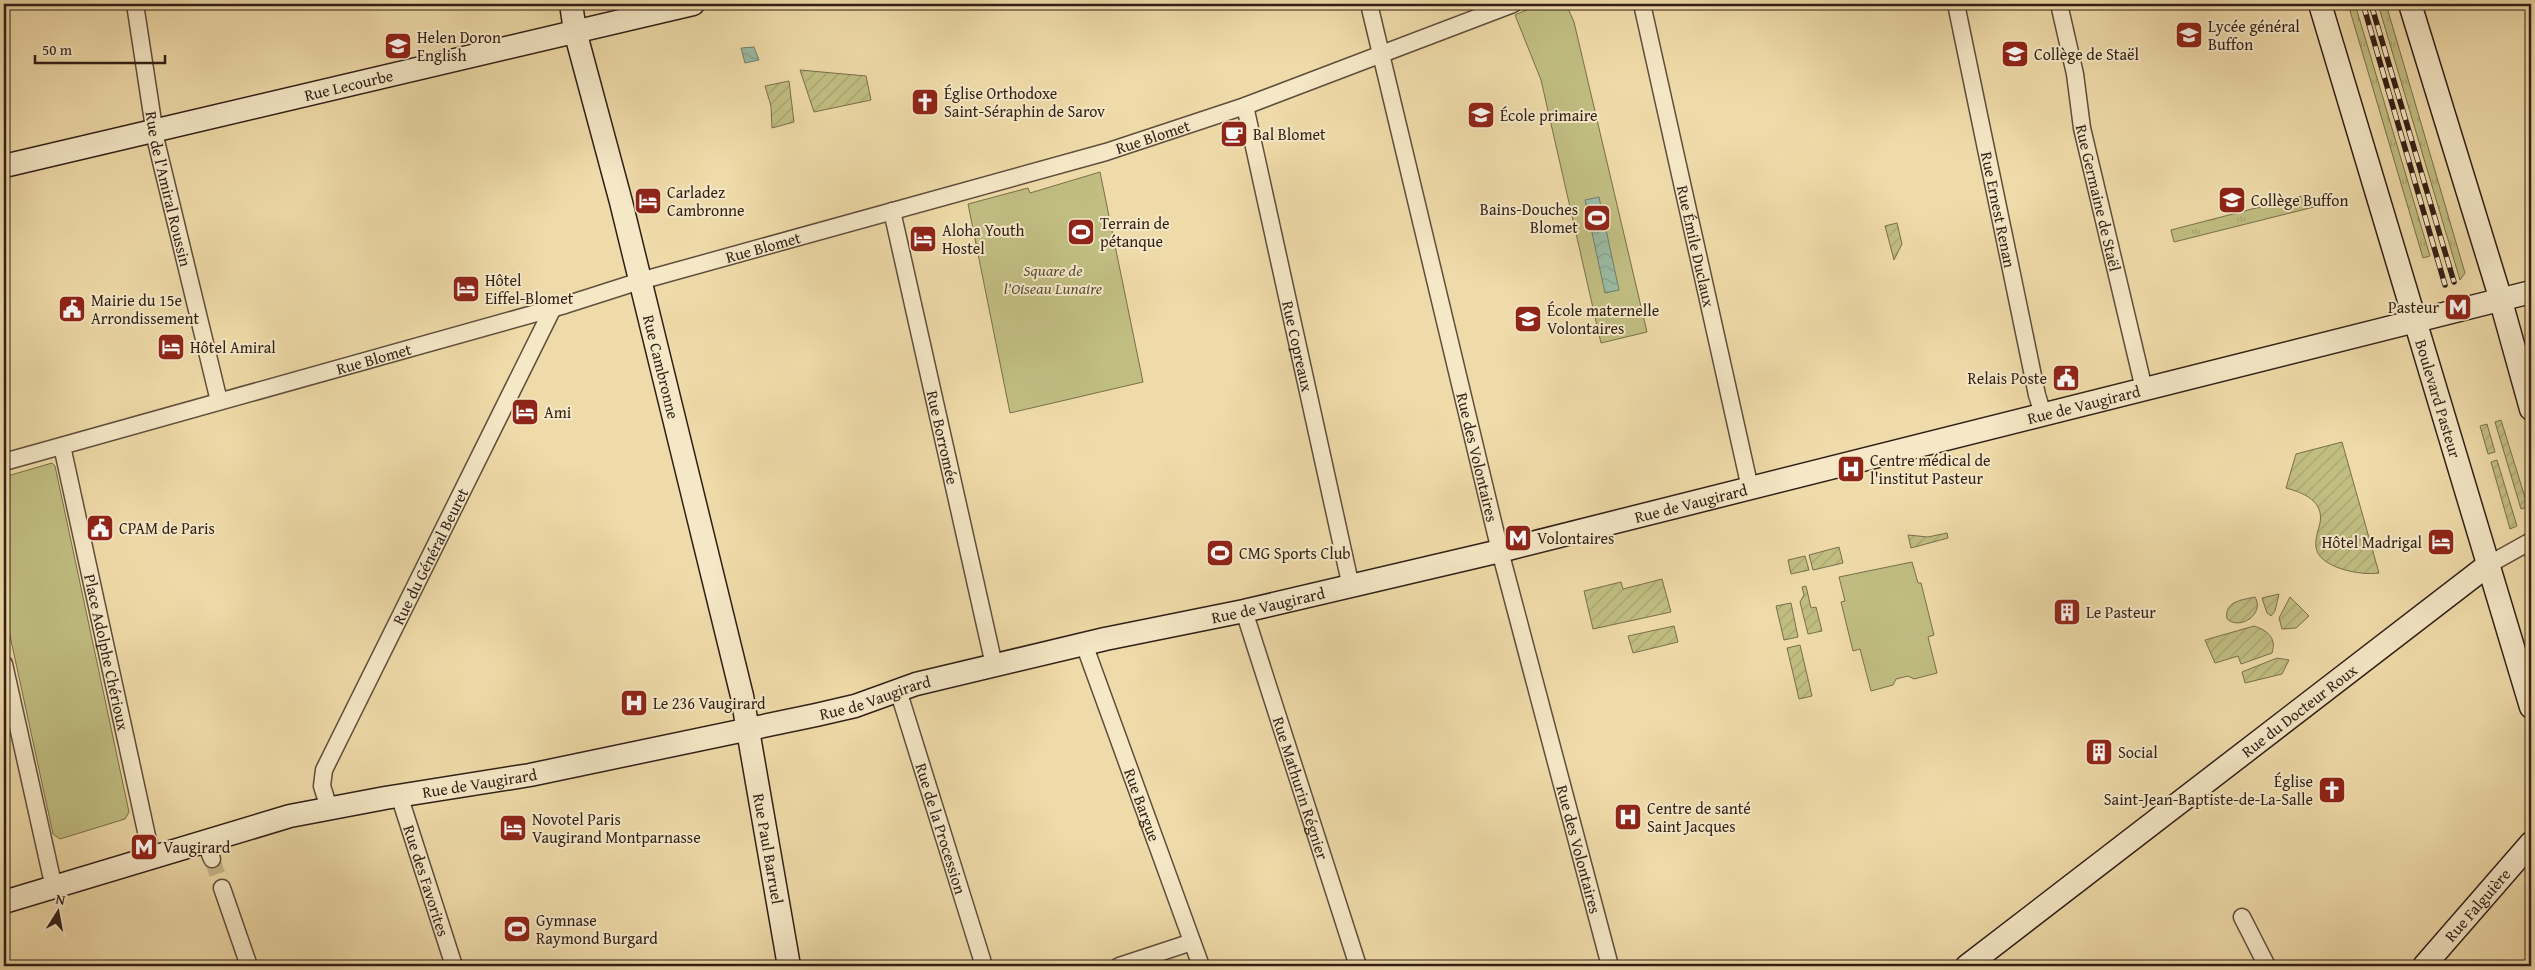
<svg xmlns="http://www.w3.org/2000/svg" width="2535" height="970" font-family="'Gentium Book Plus',serif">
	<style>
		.grass { fill: url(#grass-tufts); stroke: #796e4c }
		.park { fill: #c1be82; stroke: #796e4c }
		.garden { fill: url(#garden-furrows); stroke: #796e4c }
		.water { fill: url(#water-waves); stroke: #707d6c }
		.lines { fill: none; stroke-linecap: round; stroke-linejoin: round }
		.street-tunnel { stroke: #c9b58c; stroke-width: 16; stroke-dasharray: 16 8; stroke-linecap: butt }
		.street-casing { stroke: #604e3c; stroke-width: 19 }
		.secondary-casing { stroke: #311f17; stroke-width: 25 }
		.street { stroke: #f5e8c7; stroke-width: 16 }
		.secondary { stroke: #f5e8c7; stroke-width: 22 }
		.rail-casing { stroke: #311f17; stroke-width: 5.5 }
		.rail { stroke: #f5e8c7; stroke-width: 4; stroke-dasharray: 11; stroke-linecap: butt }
		.labels { text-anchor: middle; stroke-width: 4; stroke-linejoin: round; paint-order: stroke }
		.poi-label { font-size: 16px; fill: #311f17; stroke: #f5e8c7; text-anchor: start }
		.street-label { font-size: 16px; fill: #311f17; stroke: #f5e8c7 }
		.park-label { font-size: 16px; font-style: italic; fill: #5c4f37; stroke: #f5e8c7 }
	</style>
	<defs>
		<pattern id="grass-tufts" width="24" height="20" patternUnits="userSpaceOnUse" patternTransform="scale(1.25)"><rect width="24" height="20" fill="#c1be82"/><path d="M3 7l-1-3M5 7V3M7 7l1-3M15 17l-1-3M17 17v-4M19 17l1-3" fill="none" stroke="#a6a370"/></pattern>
		<pattern id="garden-furrows" width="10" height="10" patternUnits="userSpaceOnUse" patternTransform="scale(1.25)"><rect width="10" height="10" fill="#c1be82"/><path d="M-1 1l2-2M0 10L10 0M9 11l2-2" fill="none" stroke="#a6a370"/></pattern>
		<pattern id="water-waves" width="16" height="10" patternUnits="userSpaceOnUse" patternTransform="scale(1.25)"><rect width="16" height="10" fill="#9abba4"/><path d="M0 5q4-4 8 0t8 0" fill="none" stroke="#85a08c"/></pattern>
	</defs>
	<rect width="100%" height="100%" fill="#efdba9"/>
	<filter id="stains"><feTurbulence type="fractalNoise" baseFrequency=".004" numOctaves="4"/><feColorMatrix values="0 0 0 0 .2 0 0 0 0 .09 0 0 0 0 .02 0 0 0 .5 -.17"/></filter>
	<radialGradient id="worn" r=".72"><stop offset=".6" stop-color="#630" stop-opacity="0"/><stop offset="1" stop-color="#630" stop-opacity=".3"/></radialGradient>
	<g class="grass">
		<path d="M2348 4H2355L2430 256 2423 258Z"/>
		<path d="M2378 4H2386L2465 273 2460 280Z"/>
		<path d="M2310 194 2314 207 2174 242 2171 230Z"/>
	</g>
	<g class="park">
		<path d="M1540 4H1566L1574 22 1647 332 1601 343 1541 80 1515 15Z"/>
		<path d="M1100 172 1143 382 1010 413 968 204 1028 188 1030 193Z"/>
		<path d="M52 463 55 466 129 812 125 819 60 839 53 834 4 608V477Z"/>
		<path d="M1912 562 1918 583H1921L1934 635 1928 637 1937 673 1914 679 1908 676 1896 679 1893 685 1871 691 1860 649 1853 651 1841 602 1845 601 1839 577Z"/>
	</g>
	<g class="garden">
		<path d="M800 70 866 76 871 100 814 112Z"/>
		<path d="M789 81 794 122 772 128 771 106 765 86Z"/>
		<path d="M1897 223 1902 244 1894 260 1885 226Z"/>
		<path d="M2501 420 2528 507 2521 509 2495 422Z"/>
		<path d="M2487 424 2495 452 2488 454 2480 426Z"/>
		<path d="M2342 442 2379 573C2362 576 2318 568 2316 547 2315 539 2318 531 2320 523 2324 501 2304 493 2286 488L2296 454Z"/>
		<path d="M2497 460 2517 526 2510 529 2491 462Z"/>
		<path d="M1947 533 1948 538 1911 548 1908 535 1928 537Z"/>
		<path d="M1839 547 1843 563 1813 570 1809 555Z"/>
		<path d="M1805 556 1809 570 1791 574 1788 560Z"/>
		<path d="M1662 579 1671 612 1593 629 1584 591 1621 582 1623 589Z"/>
		<path d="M1806 586 1811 608 1816 607 1822 631 1808 634 1800 602 1804 595 1802 587Z"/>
		<path d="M2279 594 2275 611 2271 616 2267 613 2262 598Z"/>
		<path d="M2255 597C2265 613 2241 631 2227 619 2224 601 2242 600 2255 597Z"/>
		<path d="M2290 597 2309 616 2296 628 2282 629 2279 618Z"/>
		<path d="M1791 603 1798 637 1784 640 1776 606Z"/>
		<path d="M1674 626 1678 642 1633 653 1628 636Z"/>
		<path d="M2254 626C2267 630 2277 638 2272 653L2241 664 2238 656 2215 663 2205 640Z"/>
		<path d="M1800 645 1812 696 1799 699 1787 648Z"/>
		<path d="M2277 658 2289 660 2282 674 2245 683 2242 672Z"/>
	</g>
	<g class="water">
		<path d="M754 47 759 60 745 63 741 48Z"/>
		<path d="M1599 197 1619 290 1605 293 1585 200Z"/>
	</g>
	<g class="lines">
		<path class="street-tunnel" d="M212 859 222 888"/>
		<g class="street-casing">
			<g id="street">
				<path id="s1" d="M135 4 156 141 219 401"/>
				<path id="s2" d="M1369 4 1500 551 1610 966"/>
				<path id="s3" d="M1642 4 1750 488"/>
				<path id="s4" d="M1956 4 2037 395 2043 414"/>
				<path id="s5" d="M2059 4 2075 74 2082 128 2144 389"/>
				<path id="s6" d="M1245 106 1351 587"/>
				<path id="s7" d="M892 211 994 665"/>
				<path id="s8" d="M62 446 152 859"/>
				<path id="s9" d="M4 462 565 305 640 281 1106 152 1245 106 1513 4"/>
				<path d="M2488 565 2531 541"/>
				<path id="s10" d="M1244 611 1358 966"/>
				<path id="s11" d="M1084 644 1201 966"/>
				<path d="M4 664 54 888"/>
				<path id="s12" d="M898 690 984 966"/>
				<path id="s13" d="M399 795 454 966"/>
				<path id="s14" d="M329 808 322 786 324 770 553 308"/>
				<path d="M205 842 212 859"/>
				<path d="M222 888 249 966"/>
				<path d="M2242 917 2267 966"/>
				<path d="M1119 966 1192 942"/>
			</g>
		</g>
		<g class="secondary-casing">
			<g id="secondary">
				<path id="s15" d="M571 4 575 31 621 202 742 696 789 966"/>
				<path id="s16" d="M2320 4 2531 707"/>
				<path d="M2410 4 2497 287 2531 409"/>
				<path id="s17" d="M4 166 693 4"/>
				<path id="s18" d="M4 902 290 816 385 798 530 775 816 715 855 706 916 684 1105 639 1244 611 1500 551 2531 292"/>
				<path id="s19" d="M1967 966 2488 565"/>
				<path id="s20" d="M2424 966 2531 843"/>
			</g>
		</g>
		<use href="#street" class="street"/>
		<use href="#secondary" class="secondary"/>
		<g class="rail-casing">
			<g id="rail">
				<path d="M2363 4 2445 285"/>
				<path d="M2371 4 2454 282"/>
			</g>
		</g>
		<use href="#rail" class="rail"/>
	</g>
	<defs>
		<g id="school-square" transform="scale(1.4375)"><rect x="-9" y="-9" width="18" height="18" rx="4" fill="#8f2418" stroke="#f5e8c7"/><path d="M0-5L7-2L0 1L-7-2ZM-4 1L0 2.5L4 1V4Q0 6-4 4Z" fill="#fff"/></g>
		<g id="church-square" transform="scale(1.4375)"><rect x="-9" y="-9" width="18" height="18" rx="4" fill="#8f2418" stroke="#f5e8c7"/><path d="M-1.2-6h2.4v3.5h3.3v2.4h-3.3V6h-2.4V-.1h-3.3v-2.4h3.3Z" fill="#fff"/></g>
		<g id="cafe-square" transform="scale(1.4375)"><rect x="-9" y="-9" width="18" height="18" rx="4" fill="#8f2418" stroke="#f5e8c7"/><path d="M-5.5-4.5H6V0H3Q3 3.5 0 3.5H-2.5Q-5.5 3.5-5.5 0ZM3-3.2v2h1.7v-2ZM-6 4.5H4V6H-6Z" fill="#fff"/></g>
		<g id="hotel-square" transform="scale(1.4375)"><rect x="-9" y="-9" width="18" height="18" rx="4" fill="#8f2418" stroke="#f5e8c7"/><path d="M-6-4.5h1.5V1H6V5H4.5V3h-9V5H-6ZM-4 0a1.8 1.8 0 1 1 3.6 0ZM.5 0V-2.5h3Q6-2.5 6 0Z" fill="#fff"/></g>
		<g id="stadium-square" transform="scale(1.4375)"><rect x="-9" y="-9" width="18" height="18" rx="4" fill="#8f2418" stroke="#f5e8c7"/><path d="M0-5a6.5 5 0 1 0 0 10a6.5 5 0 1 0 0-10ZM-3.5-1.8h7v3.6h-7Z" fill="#fff"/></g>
		<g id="metro-square" transform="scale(1.4375)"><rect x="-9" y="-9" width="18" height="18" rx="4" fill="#8f2418" stroke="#f5e8c7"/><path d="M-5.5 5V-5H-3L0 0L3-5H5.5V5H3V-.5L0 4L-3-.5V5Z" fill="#fff"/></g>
		<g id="civic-square" transform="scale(1.4375)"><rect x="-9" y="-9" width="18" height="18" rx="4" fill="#8f2418" stroke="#f5e8c7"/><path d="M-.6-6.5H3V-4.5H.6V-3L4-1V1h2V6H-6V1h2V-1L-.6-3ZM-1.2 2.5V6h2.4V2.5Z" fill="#fff"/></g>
		<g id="hospital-square" transform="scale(1.4375)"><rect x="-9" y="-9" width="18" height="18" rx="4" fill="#8f2418" stroke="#f5e8c7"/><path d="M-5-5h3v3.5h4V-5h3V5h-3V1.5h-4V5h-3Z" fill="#fff"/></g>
		<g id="building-square" transform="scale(1.4375)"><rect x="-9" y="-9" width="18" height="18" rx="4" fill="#8f2418" stroke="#f5e8c7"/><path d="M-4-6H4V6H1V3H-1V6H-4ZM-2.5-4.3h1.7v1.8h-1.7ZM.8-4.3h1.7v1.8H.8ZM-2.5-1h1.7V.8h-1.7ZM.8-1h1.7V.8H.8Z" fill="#fff"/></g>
	</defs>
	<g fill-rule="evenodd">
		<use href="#school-square" x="2189" y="35"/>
		<use href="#school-square" x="398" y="46"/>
		<use href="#school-square" x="2015" y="54"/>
		<use href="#church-square" x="925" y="102"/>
		<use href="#school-square" x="1481" y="115"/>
		<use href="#cafe-square" x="1234" y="134"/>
		<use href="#school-square" x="2232" y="200"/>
		<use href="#hotel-square" x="648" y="201"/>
		<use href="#stadium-square" x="1597" y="218"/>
		<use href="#stadium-square" x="1081" y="232"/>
		<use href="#hotel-square" x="923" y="239"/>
		<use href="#hotel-square" x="466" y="289"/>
		<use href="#metro-square" x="2458" y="307"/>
		<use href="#civic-square" x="72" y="309"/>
		<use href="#school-square" x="1528" y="319"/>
		<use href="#hotel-square" x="171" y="347"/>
		<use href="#civic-square" x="2066" y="378"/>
		<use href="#hotel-square" x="525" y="412"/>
		<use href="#hospital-square" x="1851" y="469"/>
		<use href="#civic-square" x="100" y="528"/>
		<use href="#metro-square" x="1518" y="538"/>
		<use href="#hotel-square" x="2441" y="542"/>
		<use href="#stadium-square" x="1220" y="553"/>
		<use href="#building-square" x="2067" y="612"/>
		<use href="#hospital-square" x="634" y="703"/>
		<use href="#building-square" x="2099" y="752"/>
		<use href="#church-square" x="2332" y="790"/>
		<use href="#hospital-square" x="1628" y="817"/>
		<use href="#hotel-square" x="513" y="828"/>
		<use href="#metro-square" x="144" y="847"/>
		<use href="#stadium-square" x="517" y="929"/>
	</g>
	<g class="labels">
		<g class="poi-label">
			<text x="2208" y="32">Lycée général<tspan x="2208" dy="18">Buffon</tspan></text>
			<text x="417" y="43">Helen Doron<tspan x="417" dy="18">English</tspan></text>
			<text x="2034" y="60">Collège de Staël</text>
			<text x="944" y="99">Église Orthodoxe<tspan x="944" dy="18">Saint-Séraphin de Sarov</tspan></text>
			<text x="1500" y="121">École primaire</text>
			<text x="1253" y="140">Bal Blomet</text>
			<text x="667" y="198">Carladez<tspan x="667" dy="18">Cambronne</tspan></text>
			<text x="2251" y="206">Collège Buffon</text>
			<text x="1578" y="215" text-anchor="end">Bains-Douches<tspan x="1578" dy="18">Blomet</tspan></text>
			<text x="1100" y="229">Terrain de<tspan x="1100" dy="18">pétanque</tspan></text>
			<text x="942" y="236">Aloha Youth<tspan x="942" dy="18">Hostel</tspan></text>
			<text x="485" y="286">Hôtel<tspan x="485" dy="18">Eiffel-Blomet</tspan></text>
			<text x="91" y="306">Mairie du 15e<tspan x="91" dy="18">Arrondissement</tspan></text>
			<text x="2439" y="313" text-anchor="end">Pasteur</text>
			<text x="1547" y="316">École maternelle<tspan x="1547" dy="18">Volontaires</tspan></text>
			<text x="190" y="353">Hôtel Amiral</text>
			<text x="2047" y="384" text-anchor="end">Relais Poste</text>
			<text x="544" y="418">Ami</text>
			<text x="1870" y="466">Centre médical de<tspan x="1870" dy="18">l'institut Pasteur</tspan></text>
			<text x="119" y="534">CPAM de Paris</text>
			<text x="1537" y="544">Volontaires</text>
			<text x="2422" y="548" text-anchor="end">Hôtel Madrigal</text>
			<text x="1239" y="559">CMG Sports Club</text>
			<text x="2086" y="618">Le Pasteur</text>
			<text x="653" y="709">Le 236 Vaugirard</text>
			<text x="2118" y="758">Social</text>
			<text x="2313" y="787" text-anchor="end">Église<tspan x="2313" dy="18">Saint-Jean-Baptiste-de-La-Salle</tspan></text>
			<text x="1647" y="814">Centre de santé<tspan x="1647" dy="18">Saint Jacques</tspan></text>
			<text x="532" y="825">Novotel Paris<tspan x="532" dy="18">Vaugirand Montparnasse</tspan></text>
			<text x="163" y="853">Vaugirard</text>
			<text x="536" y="926">Gymnase<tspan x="536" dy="18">Raymond Burgard</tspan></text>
		</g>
		<g class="street-label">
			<text dy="6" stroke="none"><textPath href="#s17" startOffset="354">Rue Lecourbe</textPath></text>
			<text dy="6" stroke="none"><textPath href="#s9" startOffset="1194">Rue Blomet</textPath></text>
			<text dy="6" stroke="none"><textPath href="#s1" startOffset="188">Rue de l'Amiral Roussin</textPath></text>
			<text dy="6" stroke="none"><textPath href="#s5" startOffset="198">Rue Germaine de Staël</textPath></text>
			<text dy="6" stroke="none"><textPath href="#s4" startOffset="210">Rue Ernest Renan</textPath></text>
			<text dy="6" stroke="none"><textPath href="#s9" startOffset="789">Rue Blomet</textPath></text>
			<text dy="6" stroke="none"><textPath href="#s3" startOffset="248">Rue Émile Duclaux</textPath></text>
			<text dy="6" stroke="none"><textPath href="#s6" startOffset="246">Rue Copreaux</textPath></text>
			<text dy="6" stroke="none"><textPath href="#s9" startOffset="384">Rue Blomet</textPath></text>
			<text dy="6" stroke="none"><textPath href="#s15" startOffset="374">Rue Cambronne</textPath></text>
			<text dy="6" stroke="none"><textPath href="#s16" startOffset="412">Boulevard Pasteur</textPath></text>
			<text dy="6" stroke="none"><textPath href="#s18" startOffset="2140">Rue de Vaugirard</textPath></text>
			<text dy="6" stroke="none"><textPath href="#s7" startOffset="232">Rue Borromée</textPath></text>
			<text dy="6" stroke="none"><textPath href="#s2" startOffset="466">Rue des Volontaires</textPath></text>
			<text dy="6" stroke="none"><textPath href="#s18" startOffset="1735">Rue de Vaugirard</textPath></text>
			<text dy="6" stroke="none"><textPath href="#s14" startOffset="278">Rue du Général Beuret</textPath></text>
			<text dy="6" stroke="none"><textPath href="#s18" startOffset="1300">Rue de Vaugirard</textPath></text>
			<text dy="6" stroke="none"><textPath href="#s8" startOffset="211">Place Adolphe Chérioux</textPath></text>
			<text dy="6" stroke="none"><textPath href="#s18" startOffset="896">Rue de Vaugirard</textPath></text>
			<text dy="6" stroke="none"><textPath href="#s19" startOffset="419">Rue du Docteur Roux</textPath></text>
			<text dy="6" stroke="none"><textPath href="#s18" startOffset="491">Rue de Vaugirard</textPath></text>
			<text dy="6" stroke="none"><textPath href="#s10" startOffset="186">Rue Mathurin Régnier</textPath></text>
			<text dy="6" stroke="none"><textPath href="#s11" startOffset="171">Rue Bargue</textPath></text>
			<text dy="6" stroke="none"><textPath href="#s12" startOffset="145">Rue de la Procession</textPath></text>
			<text dy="6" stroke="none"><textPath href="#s15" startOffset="868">Rue Paul Barruel</textPath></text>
			<text dy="6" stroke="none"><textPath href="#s2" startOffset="871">Rue des Volontaires</textPath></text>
			<text dy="6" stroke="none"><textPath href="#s13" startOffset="90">Rue des Favorites</textPath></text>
			<text dy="6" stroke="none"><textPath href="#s20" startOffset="81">Rue Falguière</textPath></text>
		</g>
		<g class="park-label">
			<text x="1053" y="276">Square de<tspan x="1053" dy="18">l'Oiseau Lunaire</tspan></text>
		</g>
	</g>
	<rect width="2535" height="970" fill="none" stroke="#efdba9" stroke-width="20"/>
	<rect x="5" y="5" width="2525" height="960" fill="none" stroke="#311f17" stroke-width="2.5"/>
	<rect x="10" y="10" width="2515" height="950" fill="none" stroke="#311f17"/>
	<g transform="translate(58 912) rotate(11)" stroke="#f5e8c7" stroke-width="4" paint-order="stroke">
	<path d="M0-4L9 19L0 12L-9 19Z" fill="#311f17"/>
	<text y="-8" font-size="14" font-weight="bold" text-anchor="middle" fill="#311f17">N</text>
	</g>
	<path d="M35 55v8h130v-8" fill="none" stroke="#311f17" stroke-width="2.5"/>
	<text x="42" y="55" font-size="15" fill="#311f17" stroke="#f5e8c7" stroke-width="4" paint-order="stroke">50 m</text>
	<rect width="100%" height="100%" filter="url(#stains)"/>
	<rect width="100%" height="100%" fill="url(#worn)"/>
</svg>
